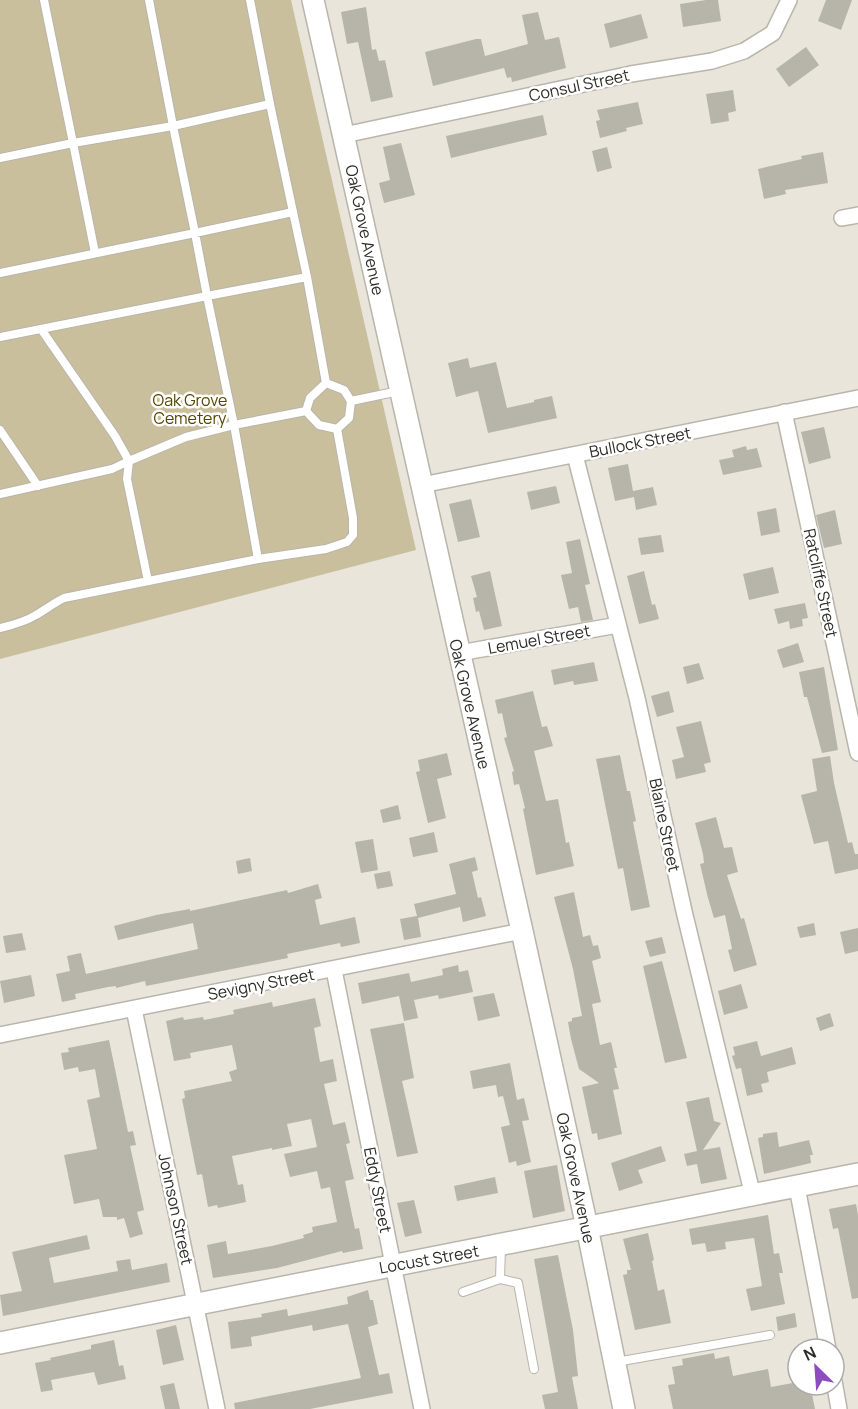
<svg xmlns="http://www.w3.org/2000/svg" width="858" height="1409" font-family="Manrope,sans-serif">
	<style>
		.green { fill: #c9bf9d }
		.building { fill: #b7b4aa }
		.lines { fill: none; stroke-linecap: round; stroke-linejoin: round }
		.lane-casing { stroke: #b9b5ab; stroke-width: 10 }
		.street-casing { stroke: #b9b5ab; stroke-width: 18 }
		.secondary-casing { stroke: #b9b5ab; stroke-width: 24 }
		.lane { stroke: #fff; stroke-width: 8 }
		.street { stroke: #fff; stroke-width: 15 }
		.secondary { stroke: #fff; stroke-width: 21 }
		.labels { text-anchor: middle; stroke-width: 5; stroke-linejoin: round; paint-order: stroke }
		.street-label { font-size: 16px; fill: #2d2c28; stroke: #fff }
		.park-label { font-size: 16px; fill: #564500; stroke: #fff }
	</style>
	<rect width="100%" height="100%" fill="#e9e5db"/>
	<path class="green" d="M0 0H291L416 550 0 659Z"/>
	<g class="building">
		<path d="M706 0H718L721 21 683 27 680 4Z"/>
		<path d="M826 0H852L841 30 818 21Z"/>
		<path d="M366 7 372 50 376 49 379 61 385 60 393 97 371 102 358 42 347 44 341 12Z"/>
		<path d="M538 12 545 40 559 37 566 68 512 82 511 77 507 78 504 68 433 86 425 52 476 39H481L485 56 528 44 522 15Z"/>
		<path d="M641 14 648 38 610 48 604 24Z"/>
		<path d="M806 47 819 65 789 87 776 69Z"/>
		<path d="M733 90 736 111 728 113 729 121 711 124 706 94Z"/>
		<path d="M638 102 643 124 626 128 627 131 600 138 596 121 600 120 597 110Z"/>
		<path d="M543 115 547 135 451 158 446 136Z"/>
		<path d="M401 143 415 195 384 203 379 183 390 180 383 147Z"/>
		<path d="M607 147 612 168 597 172 592 151Z"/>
		<path d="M823 152 828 183 785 190 786 194 764 199 758 169 802 159 801 156Z"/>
		<path d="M468 358 470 368 496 362 507 408 534 402V400L552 396 557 418 488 433 478 391 456 397 448 363Z"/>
		<path d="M824 427 831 458 809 464 801 432Z"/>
		<path d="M746 446 747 450 757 448 762 467 723 475 719 460 734 457 732 450Z"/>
		<path d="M628 464 633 491 653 487 657 505 636 510 634 497 615 501 608 468Z"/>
		<path d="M556 486 560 503 531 510 527 492Z"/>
		<path d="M471 499 480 537 458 542 449 504Z"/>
		<path d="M776 508 780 532 761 536 757 512Z"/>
		<path d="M835 510 842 544 824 548 816 515Z"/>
		<path d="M661 535 664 552 641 555 638 538Z"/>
		<path d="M580 539 590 584 585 585 593 620 581 622 578 607 569 609 561 575 572 573 566 542Z"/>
		<path d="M773 567 779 593 749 600 743 574Z"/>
		<path d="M490 571 502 626 484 630 479 611 476 612 473 598 477 597 471 576Z"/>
		<path d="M644 571 652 605 655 604 659 619 639 624 627 576Z"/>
		<path d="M805 603 808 618 802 619 803 626 790 629 789 621 778 624 774 609Z"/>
		<path d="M798 643 804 662 783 668 777 650Z"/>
		<path d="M594 662 598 681 574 685 573 681 554 685 551 670Z"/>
		<path d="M699 663 704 679 687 684 683 667Z"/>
		<path d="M824 667 838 750 822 753 807 697H804L799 672Z"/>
		<path d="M533 691 542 727 547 726 553 746 534 751 546 801 558 799 566 843 569 842 574 866 536 875 523 809 525 808 519 784 514 785 512 772 514 771 504 738 507 737 502 713 498 714 495 700Z"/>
		<path d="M669 691 674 712 657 717 651 696Z"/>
		<path d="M701 721 711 762 704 764 706 772 676 779 672 760 684 757 676 727Z"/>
		<path d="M447 753 452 775 437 779 446 818 428 823 416 772 420 771 418 760Z"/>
		<path d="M620 755 627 791H630L636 821 633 822 650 907 631 911 623 868 618 869 596 759Z"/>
		<path d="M830 756 834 783 848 843 852 842 855 854H858V869L835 874 828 841 814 844 801 795 817 791 812 759Z"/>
		<path d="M398 805 401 819 383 823 380 810Z"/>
		<path d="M716 817 724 848 732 847 738 872 727 875 741 919 744 918 757 965 734 972 728 950 732 949 725 915 714 918 708 898 700 864 704 863 703 854 695 823Z"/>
		<path d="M434 832 438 852 413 857 409 838Z"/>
		<path d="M373 839 378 870 361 873 355 842Z"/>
		<path d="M475 857 478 870 472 872 478 898 481 897 486 916 463 922 460 907 418 918 421 937 404 940 400 919 417 916 414 904 456 894 449 864Z"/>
		<path d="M250 858 252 871 238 874 236 861Z"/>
		<path d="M390 871 393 886 377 889 374 874Z"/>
		<path d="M318 884 322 898 315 900 320 925 355 917 360 943 341 947 340 943 287 954 288 958 146 986 145 981 116 988V986L108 987 75 994 76 999 62 1002 56 974 70 971 67 956 81 953 86 974 198 949 193 923 118 940 114 926 156 915 190 909V911L287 890 288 893Z"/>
		<path d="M574 892 583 937 590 935 593 946 598 945 601 958 592 961 601 1002 592 1004 600 1045 611 1042 617 1068H614L619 1089 613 1090 622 1134 598 1140 597 1133 592 1134 582 1087 599 1083 579 1069 571 1039 568 1022 572 1021V1018L582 1016 573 969 554 897Z"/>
		<path d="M814 923 816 935 800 938 797 927Z"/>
		<path d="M858 928V951L845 954 840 932Z"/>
		<path d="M22 933 26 950 6 953 3 936Z"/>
		<path d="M662 937 666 953 650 957 645 941Z"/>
		<path d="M662 961 687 1058 665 1063 643 966Z"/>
		<path d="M458 965 459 972 468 970 473 992 439 999 438 995 414 1000 418 1018 404 1021 399 996 362 1004 358 983 409 973 411 982 443 975 442 969Z"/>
		<path d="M31 975 35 996 4 1003 0 981Z"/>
		<path d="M741 984 748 1008 724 1015 718 991Z"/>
		<path d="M494 993 500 1016 478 1021 473 997Z"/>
		<path d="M315 998 321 1026 314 1028 320 1062 333 1059 337 1081 324 1084 333 1125 345 1122 350 1143 346 1144 354 1179 345 1181 355 1229 359 1228 363 1249 343 1253 342 1251 277 1268 213 1278 207 1245 226 1241 228 1254 272 1246 304 1238 303 1235 313 1232 312 1227 337 1222 330 1187 321 1189 317 1171 290 1177 284 1154 317 1147 311 1119 287 1124 292 1146 272 1150V1148L232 1156 238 1185 243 1184 246 1202 218 1208 217 1205 208 1207 202 1174 197 1175 182 1099 185 1098 184 1091 232 1081 229 1072 237 1069 232 1045 190 1053 191 1058 174 1061 166 1021 183 1017 184 1020 203 1017 204 1020 234 1014 233 1010 272 1002 273 1007Z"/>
		<path d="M830 1013 834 1026 820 1031 816 1018Z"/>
		<path d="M404 1023 414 1078 402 1081 418 1153 397 1157 370 1029Z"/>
		<path d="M109 1040 128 1132 133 1131 136 1145 130 1146 144 1210 137 1212 143 1234 130 1238 124 1218 117 1220V1217H103L99 1199 74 1204 64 1155 97 1149 87 1100 100 1097 95 1069 79 1072 78 1067 64 1070 61 1053 69 1052 68 1048Z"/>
		<path d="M757 1041 761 1056 792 1047 796 1064 767 1072 769 1082 761 1084 763 1092 747 1096 741 1068 736 1069 732 1056 735 1055 733 1047Z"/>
		<path d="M510 1063 517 1100 524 1098 529 1120 522 1121 531 1162 517 1166 516 1161 509 1163 501 1127 510 1125 503 1096 498 1097 496 1085 473 1089 470 1071Z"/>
		<path d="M709 1097 714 1121 721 1123 703 1150 720 1147 727 1179 701 1184 697 1164 687 1166 684 1154 697 1151 686 1102Z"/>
		<path d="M777 1132 779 1147 809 1140 813 1155H810L811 1163 764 1174 758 1138 763 1137V1134Z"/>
		<path d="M661 1146 666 1161 638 1170 643 1183 619 1191 611 1163Z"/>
		<path d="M557 1165 565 1211 533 1218 524 1171Z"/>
		<path d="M495 1177 498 1193 457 1201 454 1186Z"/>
		<path d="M414 1200 422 1233 405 1237 397 1203Z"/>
		<path d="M856 1204 858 1215V1298L852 1299 838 1228 833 1229 829 1209Z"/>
		<path d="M768 1215 774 1254 779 1253 783 1273H779L785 1304 751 1311 746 1289 762 1286 754 1238 725 1242 726 1249 707 1252 705 1243 692 1245 689 1229Z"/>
		<path d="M648 1233 654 1260 652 1261 658 1291 664 1289 671 1323 635 1330 623 1275 627 1274V1270H631L623 1239Z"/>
		<path d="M87 1235 90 1249 49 1258 54 1283 118 1271 116 1261 130 1259 132 1270 167 1263 170 1282 3 1316 0 1295 22 1291 12 1252Z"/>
		<path d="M558 1255 573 1330 578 1376 572 1377 578 1409H545L542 1395 558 1392 534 1259Z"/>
		<path d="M368 1290 370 1300H373L378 1324 368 1327 379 1375 389 1373 393 1393 310 1409H235L234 1403 361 1378 348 1324 313 1331 312 1325 251 1337 252 1346 231 1349 228 1322 262 1317 261 1314 287 1309 288 1316 348 1304 347 1297Z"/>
		<path d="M795 1313 797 1327 778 1331 776 1317Z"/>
		<path d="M176 1325 184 1360 163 1365 156 1330Z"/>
		<path d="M114 1340 119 1366 123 1365 126 1379 98 1385 94 1372 51 1380 53 1390 41 1392 35 1363 51 1360 50 1358 91 1349V1345Z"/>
		<path d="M714 1353 715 1359 729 1356 733 1376 768 1369 771 1387 798 1382V1385H810L815 1409H673L668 1385 675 1384 672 1367 683 1365 682 1359Z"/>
		<path d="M174 1383 180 1409H165L160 1386Z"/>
	</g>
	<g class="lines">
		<g class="lane-casing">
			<g id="lane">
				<path d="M44 0 73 143 173 126 149 0"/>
				<path d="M270 104 293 212"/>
				<path d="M0 158 73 143 95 253"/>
				<path d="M0 273 195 233 173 126 270 104 250 0"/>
				<path d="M0 337 207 296 234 425 186 437 129 461 127 479 148 581"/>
				<path d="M326 383 344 390 351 401 399 391"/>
				<path d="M306 411 319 425 337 429 353 518V535L347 542 326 549 258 559 234 425 306 411 310 398 326 383 307 277 293 212 195 233 207 296 307 277"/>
				<path d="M337 429 349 418 351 401"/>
				<path d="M0 430 38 486"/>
				<path d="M0 494 112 469 129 461 115 436 41 329"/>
				<path d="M0 628C13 625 25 622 36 615 46 609 54 603 64 598L258 559"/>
				<path d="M501 1247 500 1279 518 1283 534 1369"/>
				<path d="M463 1292 500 1279"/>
				<path d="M616 1362 770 1335"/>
			</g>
		</g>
		<g class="street-casing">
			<g id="street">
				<path d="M344 135 631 74 712 61 744 51 773 33 789 0"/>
				<path d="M842 218 858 215"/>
				<path d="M784 412 858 753"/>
				<path d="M575 455 637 698 684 911 753 1196"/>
				<path d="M422 485 858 398"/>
				<path d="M459 653 618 625"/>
				<path d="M334 970 422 1409"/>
				<path d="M134 1009 217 1409"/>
				<path d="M0 1035 522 931"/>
				<path d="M797 1187 828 1349"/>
				<path d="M834 1381 839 1409"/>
			</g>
		</g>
		<g class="secondary-casing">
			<g id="secondary">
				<path d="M313 0 522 931 587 1227 624 1409"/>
				<path d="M0 1343 858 1174"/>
			</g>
		</g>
		<use href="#lane" class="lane"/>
		<use href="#street" class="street"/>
		<use href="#secondary" class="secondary"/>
	</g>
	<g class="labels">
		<g class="street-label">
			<text transform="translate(579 85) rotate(-12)" y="6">Consul Street</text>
			<text transform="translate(365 230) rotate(78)" y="6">Oak Grove Avenue</text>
			<text transform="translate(640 442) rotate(-11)" y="6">Bullock Street</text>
			<text transform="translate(821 583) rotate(78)" y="6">Ratcliffe Street</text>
			<text transform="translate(539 639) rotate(-10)" y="6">Lemuel Street</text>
			<text transform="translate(470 704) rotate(77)" y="6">Oak Grove Avenue</text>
			<text transform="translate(665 825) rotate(78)" y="6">Blaine Street</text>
			<text transform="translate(261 984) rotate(-11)" y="6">Sevigny Street</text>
			<text transform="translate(576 1178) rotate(78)" y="6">Oak Grove Avenue</text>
			<text transform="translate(378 1190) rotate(79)" y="6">Eddy Street</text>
			<text transform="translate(176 1209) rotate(78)" y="6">Johnson Street</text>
			<text transform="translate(429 1259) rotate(-10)" y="6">Locust Street</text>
		</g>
		<g class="park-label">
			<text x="190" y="406">Oak Grove<tspan x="190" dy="18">Cemetery</tspan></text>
		</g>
	</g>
	<g transform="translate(816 1367) rotate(335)"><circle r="28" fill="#ffffff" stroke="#ababa9" stroke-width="1.5"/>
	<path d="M0-4.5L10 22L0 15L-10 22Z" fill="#8d4cc0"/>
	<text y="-9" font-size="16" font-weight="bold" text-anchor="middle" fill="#2d2c28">N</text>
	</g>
</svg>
